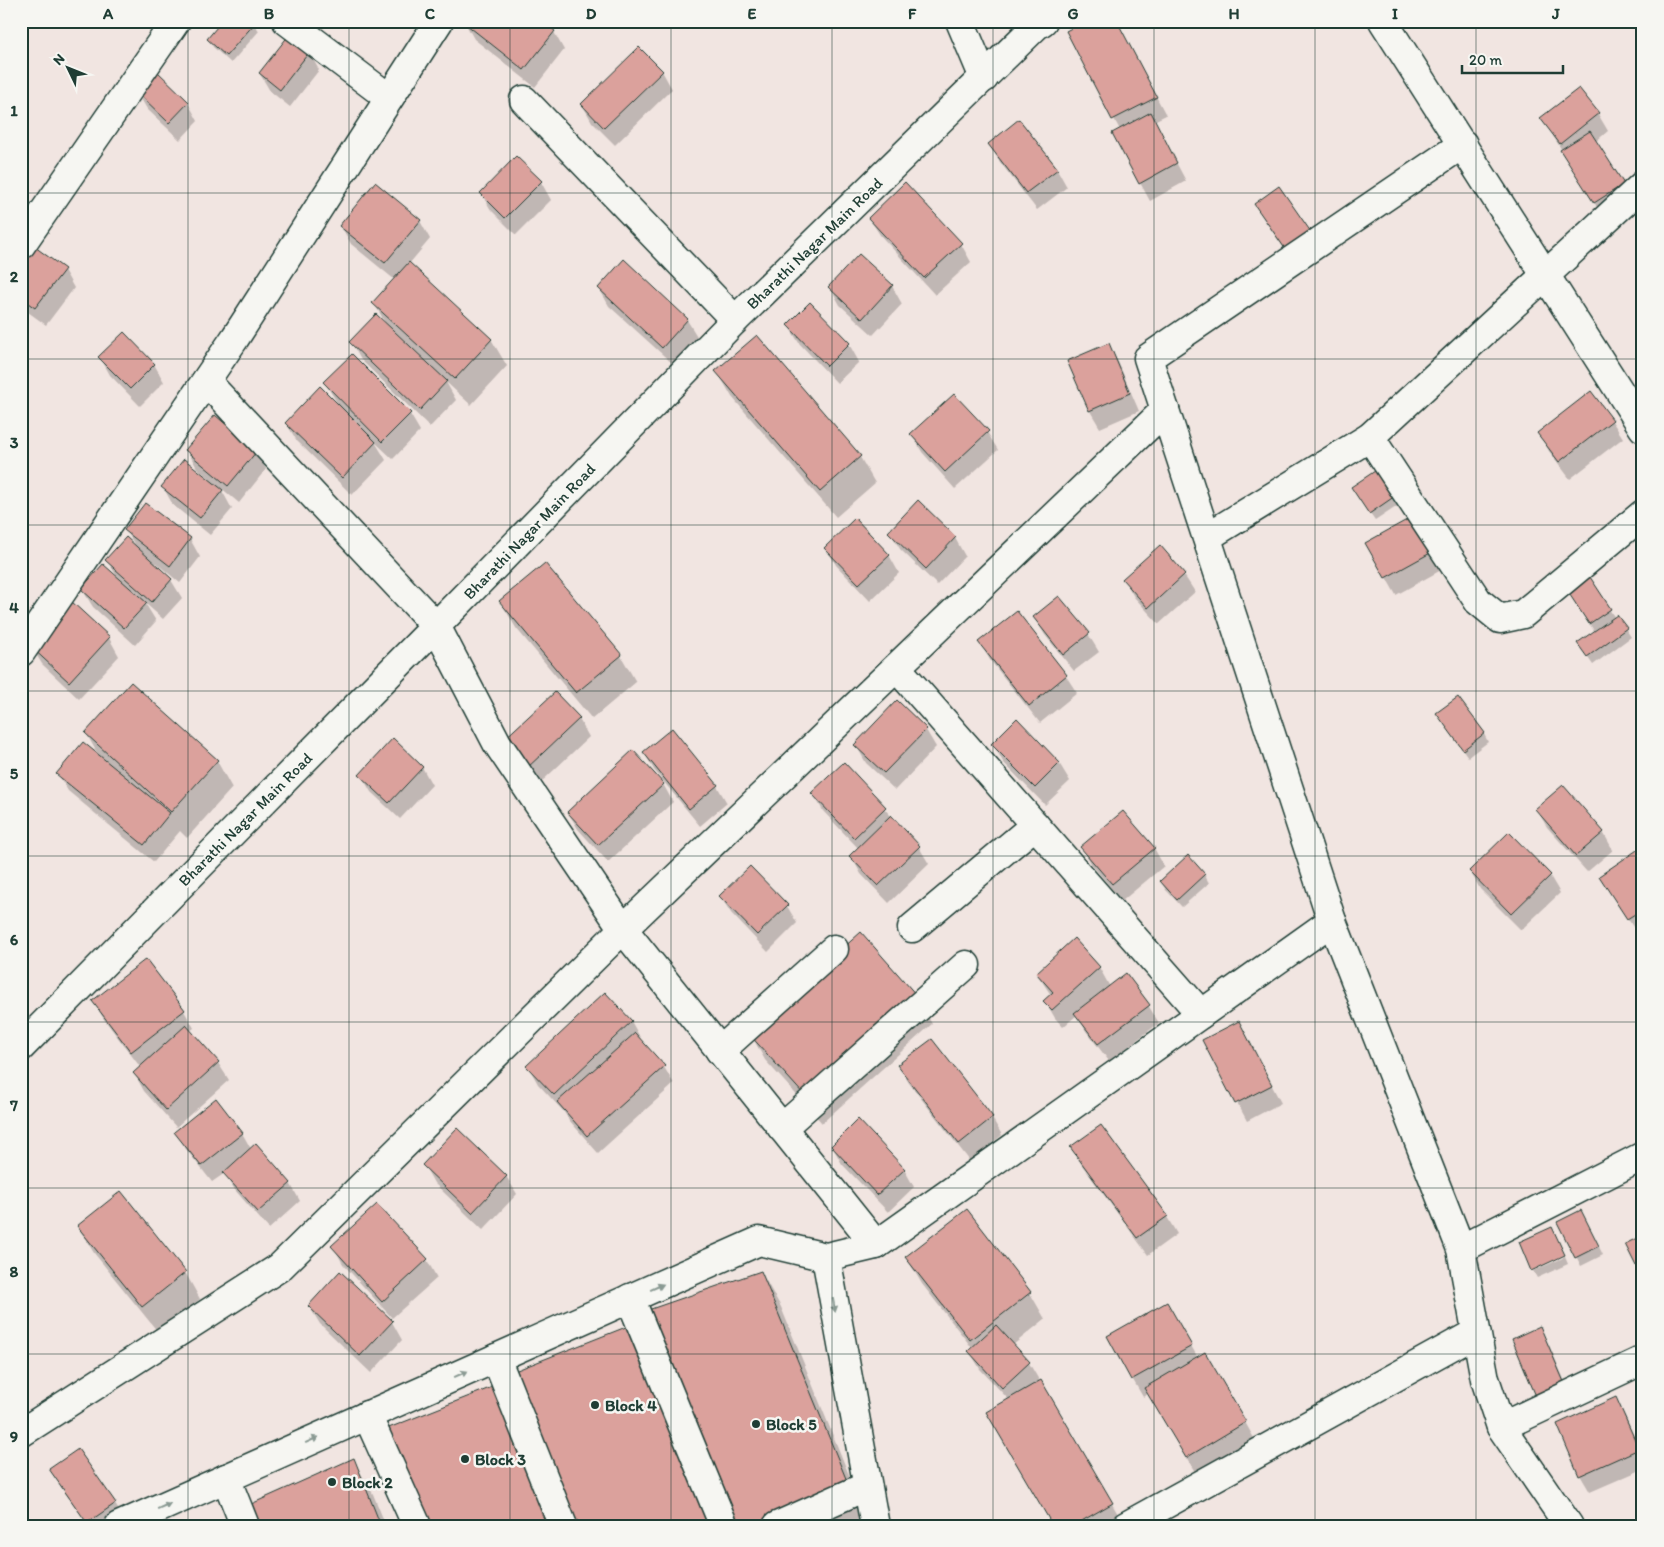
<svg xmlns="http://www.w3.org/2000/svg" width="1664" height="1547" font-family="Itim,sans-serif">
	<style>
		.shadow { fill: #0003 }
		.building { fill: #dba19c; stroke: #1f3d34 }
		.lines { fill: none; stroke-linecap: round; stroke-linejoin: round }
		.minor-casing { stroke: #1f3d34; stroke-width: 31 }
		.minor { stroke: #f6f6f2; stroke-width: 28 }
		.oneway { fill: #8a9a93 }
		.grid { fill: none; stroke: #1f3d34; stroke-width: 1; stroke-opacity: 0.55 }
		.poi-dot { fill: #1f3d34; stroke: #f6f6f2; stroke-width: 2 }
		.labels { text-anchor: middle; stroke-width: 5; stroke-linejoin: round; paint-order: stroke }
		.street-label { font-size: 16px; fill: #1f3d34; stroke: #f6f6f2 }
		.poi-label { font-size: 16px; font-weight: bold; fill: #1f3d34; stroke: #f6f6f2; text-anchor: start }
		.neatline { fill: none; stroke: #1f3d34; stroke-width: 2 }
		.grid-label { font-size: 16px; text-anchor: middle; font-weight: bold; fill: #1f3d34 }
	</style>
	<rect width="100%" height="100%" fill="#f1e5e1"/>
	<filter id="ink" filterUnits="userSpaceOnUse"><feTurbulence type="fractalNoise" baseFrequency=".02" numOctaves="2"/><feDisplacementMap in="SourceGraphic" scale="10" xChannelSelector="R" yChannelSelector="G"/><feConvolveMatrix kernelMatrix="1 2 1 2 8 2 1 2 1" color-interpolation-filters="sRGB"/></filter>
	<g filter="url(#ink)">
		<g class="shadow">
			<path d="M224 21H253L259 31 231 63 213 47 209 39Z"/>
			<path d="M464 21 554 32 564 50 535 87 474 39Z"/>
			<path d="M1116 21 1166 115 1154 121 1186 181 1150 201 1113 133 1120 130 1068 32Z"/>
			<path d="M309 52 319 70 290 107 270 91 260 74Z"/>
			<path d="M662 71 672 89 615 145 592 122 582 104Z"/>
			<path d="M156 72 188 103 198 121 180 140 147 109 137 92Z"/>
			<path d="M1579 89 1598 114 1608 131 1595 142 1633 202 1605 220 1542 118Z"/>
			<path d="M989 144 1057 169 1067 187 1037 210 1000 162Z"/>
			<path d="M516 158 541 182 551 200 516 235 491 210 481 193Z"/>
			<path d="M905 184 961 244 971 262 935 295 880 235 869 218Z"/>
			<path d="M1256 204 1297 267 1266 222Z"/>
			<path d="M420 221 430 239 409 264 491 339 507 366 471 405 446 382 456 400 430 427 361 360 351 342 386 324 374 303 395 280 351 244 341 226Z"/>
			<path d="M859 256 892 286 902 304 873 335 840 305 830 287Z"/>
			<path d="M624 261 687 320 698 338 673 364 609 306 599 288Z"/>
			<path d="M21 267 64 270 74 288 46 325 21 307Z"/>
			<path d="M788 325 849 344 859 362 837 383 799 343Z"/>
			<path d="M757 337 860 457 875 483 836 517 732 397 717 371Z"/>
			<path d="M1108 344 1118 362 1139 411 1100 428 1090 411 1069 362Z"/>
			<path d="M100 357 154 364 164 382 140 406 110 375Z"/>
			<path d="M325 383 410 414 420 431 393 459 375 442 386 460 352 495 297 441 286 423 338 404Z"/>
			<path d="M1591 393 1612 421 1623 438 1570 479 1549 451 1539 433Z"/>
			<path d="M987 432 998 450 955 489 922 452 912 435Z"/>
			<path d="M187 450 256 452 266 469 239 503 220 487 232 509 210 535 173 505 163 487 207 479 208 477 197 468Z"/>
			<path d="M1397 494 1402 503 1375 521 1358 496Z"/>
			<path d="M918 502 955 538 965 556 937 585 900 549 890 532Z"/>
			<path d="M1413 517 1443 569 1396 595 1367 544Z"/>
			<path d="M126 530 190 539 200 557 180 583 156 563 155 565 171 580 182 598 163 619 145 603 156 621 135 645 93 607 82 589 118 578 107 560 136 547Z"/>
			<path d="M1159 547 1184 575 1195 592 1159 624 1134 597 1124 579Z"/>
			<path d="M826 548 889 555 899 573 870 601 836 565Z"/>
			<path d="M1589 579 1615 618 1617 616 1631 637 1593 665 1584 652 1595 632 1574 601Z"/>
			<path d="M501 602 621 656 636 682 592 719 516 628Z"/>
			<path d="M71 603 109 638 119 656 79 699 42 664 31 646Z"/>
			<path d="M1017 613 1066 676 1077 693 1040 723 990 660 980 643Z"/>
			<path d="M1034 617 1088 634 1099 652 1074 671 1045 635Z"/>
			<path d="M131 683 217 761 232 788 187 838 180 831 154 862 68 791 58 774 100 758 86 733Z"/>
			<path d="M555 694 579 719 589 737 537 786 512 760Z"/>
			<path d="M1437 714 1484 734 1488 742 1468 757Z"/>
			<path d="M672 730 717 786 727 803 700 826 654 770 644 752Z"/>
			<path d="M926 730 936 747 895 790 866 763 856 745Z"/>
			<path d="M993 744 1059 763 1070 781 1045 805 1003 762Z"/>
			<path d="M844 764 919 847 929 864 889 903 861 874 851 856 859 849 823 811 813 793Z"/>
			<path d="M422 767 432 785 400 819 371 792 361 775Z"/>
			<path d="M663 784 673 802 608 862 578 829 568 812Z"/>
			<path d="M1537 810 1603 832 1613 850 1587 872 1547 827Z"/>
			<path d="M1082 847 1154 848 1164 866 1122 901 1092 865Z"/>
			<path d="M1643 848V933L1639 936 1600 876Z"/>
			<path d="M1470 871 1550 876 1560 893 1521 930 1480 889Z"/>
			<path d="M1204 874 1209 883 1182 907 1166 890 1161 882Z"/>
			<path d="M720 896 787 906 797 923 768 952 731 913Z"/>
			<path d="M1099 967 1110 987 1148 1005 1159 1023 1109 1061 1086 1031 1077 1015 1063 1027 1055 1018 1045 1001 1051 995 1037 974Z"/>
			<path d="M917 997 932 1024 822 1123 765 1060 750 1033Z"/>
			<path d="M93 1001 184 1011 194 1028 190 1031 218 1063 229 1080 176 1127 144 1091 134 1073 141 1068 104 1019Z"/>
			<path d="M631 1021 641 1039 640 1040 664 1067 674 1084 598 1153 569 1120 564 1112 538 1084 528 1066Z"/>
			<path d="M1239 1023 1281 1103 1247 1121 1204 1041Z"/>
			<path d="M932 1040 992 1118 1002 1135 970 1161 909 1083 899 1066Z"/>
			<path d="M176 1132 242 1133 251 1149 290 1183 300 1201 269 1229 235 1190 225 1173 212 1182 186 1149Z"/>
			<path d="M832 1146 904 1169 914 1187 888 1212 842 1164Z"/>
			<path d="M1072 1147 1167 1217 1177 1234 1148 1255 1082 1165Z"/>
			<path d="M424 1165 506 1176 517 1194 483 1230 434 1183Z"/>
			<path d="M1586 1220 1603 1255 1581 1266 1559 1222Z"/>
			<path d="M78 1227 185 1272 200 1299 158 1332 94 1253Z"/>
			<path d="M1643 1237V1273L1641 1274 1637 1265Z"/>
			<path d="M333 1246 427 1260 437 1278 392 1318 343 1264Z"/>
			<path d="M906 1257 1030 1293 1045 1319 1013 1345 1029 1363 1125 1526H1054L1009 1400 980 1369 970 1352 973 1349 922 1284Z"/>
			<path d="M1565 1257 1568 1264 1537 1278 1533 1271Z"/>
			<path d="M761 1272 781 1307 866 1517 852 1526H430L505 1383Z"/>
			<path d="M340 1273 392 1322 402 1340 371 1373 320 1324 309 1306Z"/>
			<path d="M1167 1303 1198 1358 1245 1422 1260 1449 1202 1484 1149 1393 1143 1397 1108 1337Z"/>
			<path d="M1539 1328 1549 1345 1576 1407 1550 1418Z"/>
			<path d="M1615 1399 1625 1416 1643 1456V1469L1590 1492 1580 1475Z"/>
			<path d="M353 1460 373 1494 386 1526H259Z"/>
			<path d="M51 1469 115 1504 125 1521 118 1526H89L61 1487Z"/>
		</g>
		<g class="building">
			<path d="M222 21 256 22 226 56 207 39Z"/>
			<path d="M462 21H542L555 31 524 70Z"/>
			<path d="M1085 21H1117L1157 97 1112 120 1066 31Z"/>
			<path d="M289 35 310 51 280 90 259 73Z"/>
			<path d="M639 47 663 71 604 128 581 104Z"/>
			<path d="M156 70 189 102 169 123 136 91Z"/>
			<path d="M1579 88 1599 113 1560 144 1540 118Z"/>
			<path d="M1151 112 1177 163 1139 184 1112 133Z"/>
			<path d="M1019 119 1058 169 1026 193 988 144Z"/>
			<path d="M1590 131 1624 184 1594 203 1560 150Z"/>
			<path d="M516 156 542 181 505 218 480 193Z"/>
			<path d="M375 182 421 220 385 263 339 226Z"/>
			<path d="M905 182 962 243 924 278 868 218Z"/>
			<path d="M1279 186 1311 232 1286 250 1254 204Z"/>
			<path d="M35 247 65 269 35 308 21 298V265Z"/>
			<path d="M859 254 893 285 862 319 828 287Z"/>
			<path d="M624 259 688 319 662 348 598 288Z"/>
			<path d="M409 262 492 339 455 379 372 303Z"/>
			<path d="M810 302 850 343 827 366 787 325Z"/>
			<path d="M376 314 447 381 420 410 349 342Z"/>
			<path d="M124 332 155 364 130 389 98 357Z"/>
			<path d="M757 335 861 456 820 492 715 371Z"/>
			<path d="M1109 343 1130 393 1089 411 1067 361Z"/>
			<path d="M352 354 411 413 382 442 323 382Z"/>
			<path d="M320 386 376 442 342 478 285 423Z"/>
			<path d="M1591 391 1613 420 1559 462 1537 433Z"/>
			<path d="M954 394 989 431 945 472 910 434Z"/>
			<path d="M215 415 257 451 228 486 185 450Z"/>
			<path d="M184 459 223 490 200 518 161 487Z"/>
			<path d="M1381 467 1398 494 1369 514 1351 487Z"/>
			<path d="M918 500 956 537 926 569 888 532Z"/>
			<path d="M145 503 191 538 170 566 124 530Z"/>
			<path d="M1414 516 1434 551 1385 578 1365 543Z"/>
			<path d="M855 518 890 555 859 584 824 548Z"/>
			<path d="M126 537 172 579 152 602 105 560Z"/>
			<path d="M1160 545 1185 574 1148 608 1122 579Z"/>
			<path d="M545 563 622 655 576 693 499 601Z"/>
			<path d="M103 564 147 603 124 628 81 589Z"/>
			<path d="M1590 577 1611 609 1589 624 1568 592Z"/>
			<path d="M1059 596 1090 633 1063 655 1033 617Z"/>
			<path d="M71 601 110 637 69 682 30 646Z"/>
			<path d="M1017 611 1067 675 1029 706 978 642Z"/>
			<path d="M1617 615 1627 628 1587 657 1577 643Z"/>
			<path d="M131 682 218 760 171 812 85 733Z"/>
			<path d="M555 692 580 718 526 769 501 742Z"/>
			<path d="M1458 697 1485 733 1463 750 1436 713Z"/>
			<path d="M897 700 927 729 884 773 854 745Z"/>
			<path d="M1017 718 1060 763 1035 788 991 744Z"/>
			<path d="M672 728 718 785 689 809 643 752Z"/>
			<path d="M393 738 423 767 389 803 359 775Z"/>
			<path d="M83 742 170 813 144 845 56 774Z"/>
			<path d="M633 750 664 784 598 845 567 812Z"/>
			<path d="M844 762 886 807 854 838 811 793Z"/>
			<path d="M1563 785 1604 832 1576 856 1535 809Z"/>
			<path d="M1123 811 1155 848 1112 884 1080 847Z"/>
			<path d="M891 815 920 846 878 886 849 856Z"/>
			<path d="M1509 832 1551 875 1511 914 1469 871Z"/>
			<path d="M1643 846V909L1627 919 1599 876Z"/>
			<path d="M1188 855 1205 874 1177 900 1160 881Z"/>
			<path d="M750 866 788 905 757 935 719 896Z"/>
			<path d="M861 932 918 997 806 1097 748 1033Z"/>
			<path d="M1074 938 1100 967 1052 1010 1043 1001 1053 992 1036 973Z"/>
			<path d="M146 959 185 1010 131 1052 92 1001Z"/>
			<path d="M1126 973 1150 1005 1098 1044 1074 1013Z"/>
			<path d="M605 992 632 1021 554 1095 526 1066Z"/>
			<path d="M1239 1021 1272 1085 1235 1104 1202 1040Z"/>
			<path d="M186 1025 219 1062 166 1110 133 1073Z"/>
			<path d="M635 1033 665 1066 587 1136 557 1102Z"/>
			<path d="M932 1039 993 1117 959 1144 897 1065Z"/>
			<path d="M216 1098 243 1133 201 1166 174 1132Z"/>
			<path d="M858 1119 905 1169 877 1195 831 1146Z"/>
			<path d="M1101 1125 1168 1216 1137 1238 1070 1147Z"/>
			<path d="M457 1128 507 1176 472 1213 422 1165Z"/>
			<path d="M256 1143 291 1183 258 1212 223 1173Z"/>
			<path d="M121 1191 186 1272 142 1307 77 1226Z"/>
			<path d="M377 1204 428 1259 382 1302 331 1246Z"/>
			<path d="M967 1209 1031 1292 970 1340 905 1257Z"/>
			<path d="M1581 1210 1599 1246 1575 1258 1557 1222Z"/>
			<path d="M1552 1227 1565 1255 1531 1271 1519 1242Z"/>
			<path d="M1643 1235V1263L1636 1266 1625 1244Z"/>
			<path d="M340 1271 393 1321 360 1356 308 1306Z"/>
			<path d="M761 1271 847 1481 777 1526H725L648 1310Z"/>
			<path d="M1167 1302 1192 1346 1131 1380 1107 1336Z"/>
			<path d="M631 1325 724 1526H564L507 1374Z"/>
			<path d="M996 1325 1030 1362 1002 1388 968 1351Z"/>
			<path d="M1540 1326 1567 1389 1538 1401 1512 1339Z"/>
			<path d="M1205 1352 1246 1422 1186 1458 1144 1388Z"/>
			<path d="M1041 1380 1113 1503 1073 1526H1053L986 1412Z"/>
			<path d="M505 1382 559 1526H429L381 1431Z"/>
			<path d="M1616 1397 1639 1449 1579 1476 1557 1424Z"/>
			<path d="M78 1449 116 1503 87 1523 49 1469Z"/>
			<path d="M354 1458 381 1526H257L249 1505Z"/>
		</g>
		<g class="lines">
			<g class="minor-casing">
				<g id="minor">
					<path d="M287 21 389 98"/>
					<path d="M960 21 984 78"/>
					<path d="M1383 21 1643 428"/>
					<path d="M524 100 735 320"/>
					<path d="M1463 144 1148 358 1332 921 1461 1249 1485 1379 1501 1427 1569 1526"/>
					<path d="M21 245 176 21"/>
					<path d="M206 381 436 626 497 743 623 929 876 1245"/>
					<path d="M1370 437 1478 601 1500 619 1523 614 1643 514"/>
					<path d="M1207 537 1370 437 1643 185"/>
					<path d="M21 652 235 338 439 21"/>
					<path d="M897 668 1201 1014"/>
					<path d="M912 928 1035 825"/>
					<path d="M21 1047 436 626 735 320 1037 25 1043 21"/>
					<path d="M720 1051 834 949"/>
					<path d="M782 1128 966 965"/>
					<path d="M1461 1249 1643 1156"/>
					<path d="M826 1257 875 1526"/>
					<path d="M630 1298 724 1526"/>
					<path d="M496 1358 563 1526"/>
					<path d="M367 1415 417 1526"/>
					<path d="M1501 1427 1643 1360"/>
					<path d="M21 1433 280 1267 623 929 1165 410"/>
					<path d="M226 1478 245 1526"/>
					<path d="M119 1526 759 1241 826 1257 876 1245 1332 921"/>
					<path d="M777 1526 867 1486"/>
					<path d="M1126 1526 1475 1333"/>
				</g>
			</g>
			<use href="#minor" class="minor"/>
		</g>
		<defs><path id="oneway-solid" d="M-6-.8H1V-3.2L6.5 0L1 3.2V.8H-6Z" transform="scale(1.25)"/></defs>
		<g class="oneway">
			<use href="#oneway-solid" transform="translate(657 1287) rotate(-24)"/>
			<use href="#oneway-solid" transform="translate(834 1305) rotate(80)"/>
			<use href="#oneway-solid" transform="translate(461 1374) rotate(-24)"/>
			<use href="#oneway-solid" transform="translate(312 1440) rotate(-24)"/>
			<use href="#oneway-solid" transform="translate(164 1506) rotate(-24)"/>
		</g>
	</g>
	<path class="grid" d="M188 21V1526M349 21V1526M510 21V1526M671 21V1526M832 21V1526M993 21V1526M1154 21V1526M1315 21V1526M1476 21V1526M21 193H1643M21 359H1643M21 525H1643M21 691H1643M21 856H1643M21 1022H1643M21 1188H1643M21 1354H1643"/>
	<g class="poi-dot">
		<circle cx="595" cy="1405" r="5"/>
		<circle cx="756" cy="1424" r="5"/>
		<circle cx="465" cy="1459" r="5"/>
		<circle cx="332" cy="1482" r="5"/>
	</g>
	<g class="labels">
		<g class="street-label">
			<text transform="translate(814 243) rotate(-44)" y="6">Bharathi Nagar Main Road</text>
			<text transform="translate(529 531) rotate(-46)" y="6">Bharathi Nagar Main Road</text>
			<text transform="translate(245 819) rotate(-45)" y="6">Bharathi Nagar Main Road</text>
		</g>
		<g class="poi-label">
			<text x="605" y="1411">Block 4</text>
			<text x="766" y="1430">Block 5</text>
			<text x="475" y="1465">Block 3</text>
			<text x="342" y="1488">Block 2</text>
		</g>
	</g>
	<rect width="1664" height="1547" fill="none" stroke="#f6f6f2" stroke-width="55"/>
	<g transform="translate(68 68) rotate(313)" stroke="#f6f6f2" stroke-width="4" paint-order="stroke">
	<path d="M0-4L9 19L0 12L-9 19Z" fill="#1f3d34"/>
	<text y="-8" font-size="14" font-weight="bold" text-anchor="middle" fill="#1f3d34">N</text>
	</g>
	<path d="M1462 65v8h101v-8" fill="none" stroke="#1f3d34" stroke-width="2.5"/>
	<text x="1469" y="65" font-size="15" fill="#1f3d34" stroke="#f6f6f2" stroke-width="4" paint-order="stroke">20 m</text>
	<rect x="28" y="28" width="1608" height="1492" class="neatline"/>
	<g class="grid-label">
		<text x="108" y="19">A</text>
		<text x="269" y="19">B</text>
		<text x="430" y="19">C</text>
		<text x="591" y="19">D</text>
		<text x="752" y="19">E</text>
		<text x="912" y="19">F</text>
		<text x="1073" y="19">G</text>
		<text x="1234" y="19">H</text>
		<text x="1395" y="19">I</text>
		<text x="1556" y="19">J</text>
		<text x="14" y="116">1</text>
		<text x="14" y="282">2</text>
		<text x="14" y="448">3</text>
		<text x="14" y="613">4</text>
		<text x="14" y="779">5</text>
		<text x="14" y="945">6</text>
		<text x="14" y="1111">7</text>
		<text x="14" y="1277">8</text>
		<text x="14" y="1442">9</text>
	</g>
</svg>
